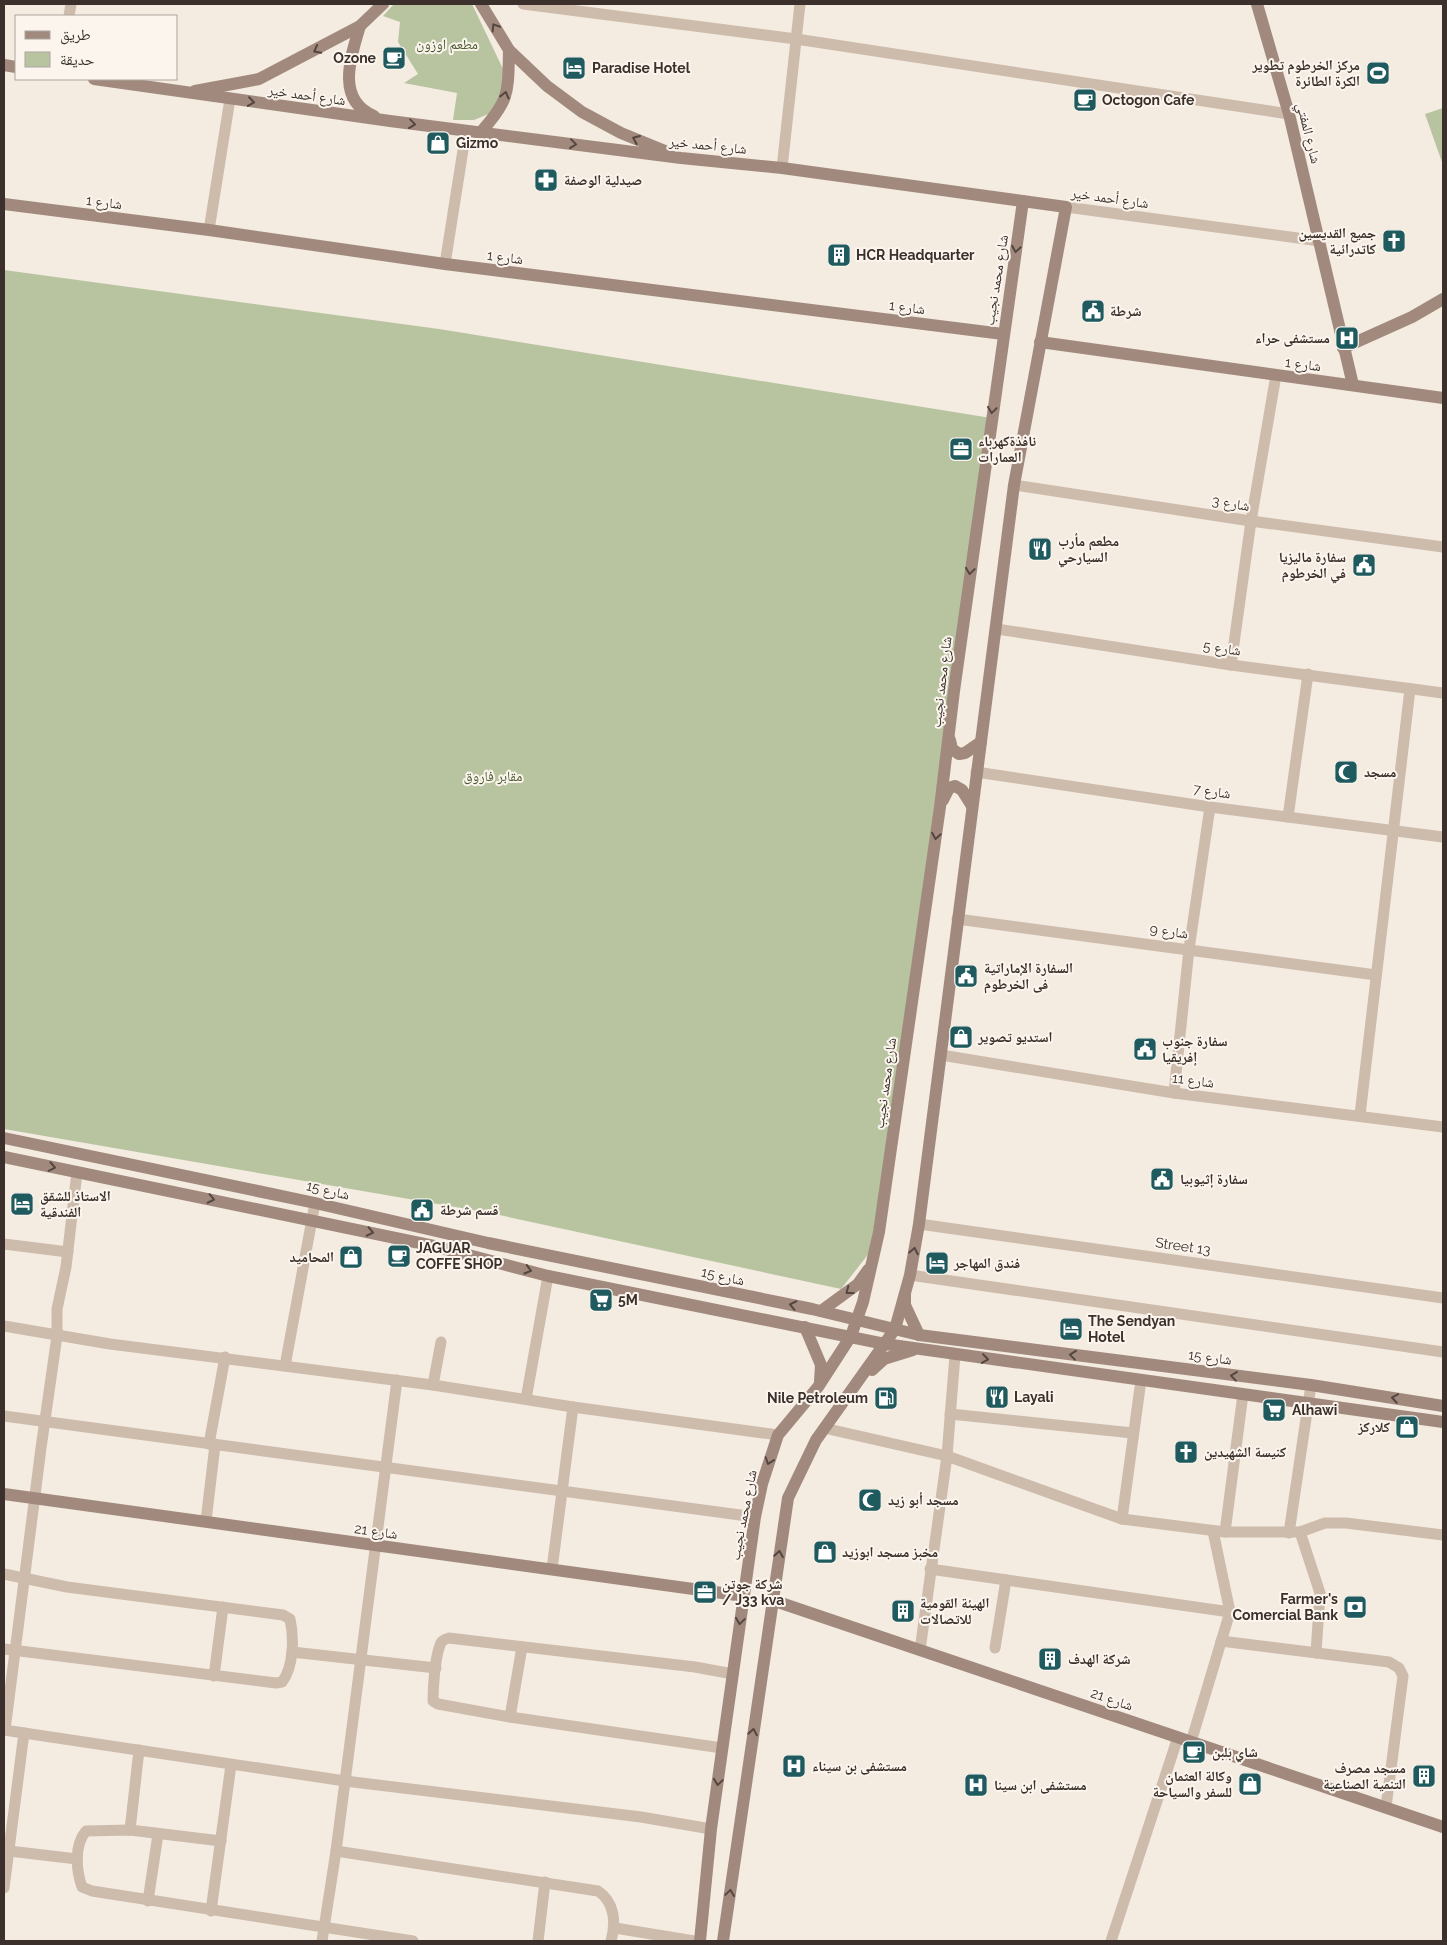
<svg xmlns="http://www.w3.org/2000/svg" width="1447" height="1945" font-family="Raleway,'Noto Naskh Arabic',sans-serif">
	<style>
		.green { fill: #b8c4a0 }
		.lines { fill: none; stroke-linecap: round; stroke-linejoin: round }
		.street { stroke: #cdbbac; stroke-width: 11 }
		.secondary { stroke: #a18a7d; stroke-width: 12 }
		.oneway { stroke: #544640 }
		.labels { text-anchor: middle; stroke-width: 4; stroke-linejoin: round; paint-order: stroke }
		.park-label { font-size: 14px; fill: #4a5a2e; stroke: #fbf5ee }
		.poi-label { font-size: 14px; font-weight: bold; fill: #3b302b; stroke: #fbf5ee; text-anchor: start }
		.street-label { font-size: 14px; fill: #3b302b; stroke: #fbf5ee }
	</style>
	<rect width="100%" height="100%" fill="#f4ebe1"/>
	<g class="green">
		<path d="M394 4H472L504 71 500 97 491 113 474 120H453L457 93 404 83 418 74 398 42 400 22 383 16Z"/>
		<path d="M1443 108V165L1425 114Z"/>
		<path d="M4 270 439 329 991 418 936 836 870 1252 841 1289 490 1213 4 1129Z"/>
	</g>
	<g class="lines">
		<g class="street">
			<path d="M523 4 796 39 1289 114"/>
			<path d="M69 16 71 4"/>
			<path d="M782 168 800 4"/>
			<path d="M1066 207 1320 241"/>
			<path d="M209 230 230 99"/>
			<path d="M445 264 466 131"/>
			<path d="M1014 485 1251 521 1443 547"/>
			<path d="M997 629 1231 665 1443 693"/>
			<path d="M1231 665 1251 521 1276 375"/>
			<path d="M976 772 1210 807 1443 837"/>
			<path d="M1288 817 1308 674"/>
			<path d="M957 919 1376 975"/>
			<path d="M941 1055 1174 1093 1443 1127"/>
			<path d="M1174 1093 1189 949 1210 807"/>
			<path d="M1360 1115 1410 689"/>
			<path d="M919 1224 1443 1298"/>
			<path d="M4 1244 68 1252"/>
			<path d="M910 1275 1443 1352"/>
			<path d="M4 1326 110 1344 433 1385 573 1407 778 1435"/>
			<path d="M285 1366 315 1203"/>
			<path d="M433 1385 441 1342"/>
			<path d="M526 1399 548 1276"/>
			<path d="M950 1414 1133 1433"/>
			<path d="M4 1416 755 1517"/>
			<path d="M824 1428 947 1456 1122 1519 1225 1532H1300L1325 1523H1346L1443 1535"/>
			<path d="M209 1444 225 1357"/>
			<path d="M1122 1519 1141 1380"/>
			<path d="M206 1521 215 1445"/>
			<path d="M1225 1532 1243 1394"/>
			<path d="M1300 1532 1320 1593 1316 1653"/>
			<path d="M1289 1533 1311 1385"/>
			<path d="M552 1569 573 1407"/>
			<path d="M930 1569 1230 1612"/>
			<path d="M4 1574 67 1587 283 1615 290 1619C294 1637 294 1667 282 1682L276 1683 4 1649"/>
			<path d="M1221 1641 1389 1662 1399 1668 1403 1676 1386 1807"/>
			<path d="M995 1648 1006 1580"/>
			<path d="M920 1650 947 1456 955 1355"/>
			<path d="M292 1652 436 1668"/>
			<path d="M214 1676 223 1607"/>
			<path d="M510 1717 522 1647"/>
			<path d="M4 1730 345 1781 641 1817 711 1829"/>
			<path d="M5 1730 41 1448 57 1336V1309L66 1267 77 1172"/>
			<path d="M1191 1742 1230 1612 1213 1531"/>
			<path d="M722 1748 510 1717 438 1704 433 1701C433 1687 435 1658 440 1645 441 1641 445 1639 449 1638L695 1667 733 1674"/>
			<path d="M130 1830 139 1750"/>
			<path d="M221 1841 130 1830 86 1831C74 1845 76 1870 82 1887L92 1891 413 1941"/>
			<path d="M9 1851 77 1859"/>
			<path d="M336 1851 598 1891C615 1902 616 1923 611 1941"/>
			<path d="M4 1888 24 1733"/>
			<path d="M148 1901 158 1834"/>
			<path d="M211 1911 231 1765"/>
			<path d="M615 1928 694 1941"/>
			<path d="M322 1941 336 1851 397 1380"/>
			<path d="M538 1941 545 1882"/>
			<path d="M1111 1941 1178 1737"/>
		</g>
		<g class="secondary">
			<path d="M481 4 509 50 547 86 582 112 621 133 665 151"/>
			<path d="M1257 4 1289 114 1353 385"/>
			<path d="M360 26C351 56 335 100 374 116"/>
			<path d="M4 65 16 67"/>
			<path d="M94 79 390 121 681 158 782 168 1066 207 1014 485 919 1224 910 1275 895 1329 816 1440 788 1498 723 1941"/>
			<path d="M195 91 259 79 360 26 383 4"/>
			<path d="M480 133C510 100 508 93 509 50"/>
			<path d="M4 204 209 230 445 264 1003 334"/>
			<path d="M1040 342 1443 398"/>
			<path d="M1343 348 1412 317 1443 299"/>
			<path d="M950 740 952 749 959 754 965 753 981 742"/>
			<path d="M943 800 949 788 955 786 962 790 972 806"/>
			<path d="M4 1138 315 1203 488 1243 812 1309 919 1335 1311 1385 1443 1406"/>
			<path d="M4 1157 434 1246 548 1276 885 1344 1443 1422"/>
			<path d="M905 1295V1305L919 1335"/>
			<path d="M821 1311 858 1284 868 1270"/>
			<path d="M805 1327 821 1365 820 1381"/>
			<path d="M872 1370 884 1359 913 1350"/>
			<path d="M4 1494 744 1596"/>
			<path d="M772 1600 1443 1827"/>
			<path d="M700 1941 711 1829 755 1517 762 1484 778 1435 818 1387 851 1336 863 1302 879 1232 940 807 954 691 1023 201"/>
		</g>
	</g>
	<defs><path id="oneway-chevron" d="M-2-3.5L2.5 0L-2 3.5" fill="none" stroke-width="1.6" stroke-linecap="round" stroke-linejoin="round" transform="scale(1.25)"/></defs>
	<g class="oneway">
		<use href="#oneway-chevron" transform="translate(495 27) rotate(-122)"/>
		<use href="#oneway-chevron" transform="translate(317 50) rotate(152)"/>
		<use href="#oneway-chevron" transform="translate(505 95) rotate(-76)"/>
		<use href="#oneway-chevron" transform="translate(251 102) rotate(8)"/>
		<use href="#oneway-chevron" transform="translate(412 124) rotate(7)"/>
		<use href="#oneway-chevron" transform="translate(636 139) rotate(-157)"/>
		<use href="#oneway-chevron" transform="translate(573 144) rotate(7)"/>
		<use href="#oneway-chevron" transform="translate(1016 249) rotate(99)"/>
		<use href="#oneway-chevron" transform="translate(992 410) rotate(98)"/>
		<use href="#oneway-chevron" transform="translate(970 571) rotate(98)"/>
		<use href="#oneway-chevron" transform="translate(936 836) rotate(99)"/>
		<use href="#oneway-chevron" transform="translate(52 1167) rotate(11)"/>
		<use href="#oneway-chevron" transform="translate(211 1199) rotate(12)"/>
		<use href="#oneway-chevron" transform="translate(370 1232) rotate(12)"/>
		<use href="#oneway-chevron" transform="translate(914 1251) rotate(-79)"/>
		<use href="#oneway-chevron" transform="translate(528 1270) rotate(16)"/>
		<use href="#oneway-chevron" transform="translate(849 1291) rotate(143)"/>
		<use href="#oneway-chevron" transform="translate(793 1305) rotate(-168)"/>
		<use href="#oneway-chevron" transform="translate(1073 1355) rotate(-173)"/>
		<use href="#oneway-chevron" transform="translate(985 1359) rotate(8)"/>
		<use href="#oneway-chevron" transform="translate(1234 1376) rotate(-173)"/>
		<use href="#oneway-chevron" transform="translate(1395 1398) rotate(-171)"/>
		<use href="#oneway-chevron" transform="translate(769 1461) rotate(109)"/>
		<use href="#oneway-chevron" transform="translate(779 1554) rotate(-81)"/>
		<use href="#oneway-chevron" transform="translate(740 1621) rotate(98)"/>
		<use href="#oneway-chevron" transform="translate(753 1732) rotate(-80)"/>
		<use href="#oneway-chevron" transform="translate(718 1782) rotate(98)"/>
		<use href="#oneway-chevron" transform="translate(730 1893) rotate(-82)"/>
	</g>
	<defs>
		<g id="cafe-square" transform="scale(1.25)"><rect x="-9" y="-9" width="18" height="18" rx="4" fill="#1f5a5e" stroke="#fbf5ee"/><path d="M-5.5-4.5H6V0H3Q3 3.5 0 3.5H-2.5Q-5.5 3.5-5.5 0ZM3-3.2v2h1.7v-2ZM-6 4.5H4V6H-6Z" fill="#fff"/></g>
		<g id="hotel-square" transform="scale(1.25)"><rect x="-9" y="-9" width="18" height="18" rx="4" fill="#1f5a5e" stroke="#fbf5ee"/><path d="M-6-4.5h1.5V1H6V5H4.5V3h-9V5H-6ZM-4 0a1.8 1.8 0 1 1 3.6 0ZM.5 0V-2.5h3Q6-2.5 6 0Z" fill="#fff"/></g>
		<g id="stadium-square" transform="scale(1.25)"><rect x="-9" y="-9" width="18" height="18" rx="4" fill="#1f5a5e" stroke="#fbf5ee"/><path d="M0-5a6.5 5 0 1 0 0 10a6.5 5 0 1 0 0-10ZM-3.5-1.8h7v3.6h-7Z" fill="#fff"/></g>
		<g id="shop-square" transform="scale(1.25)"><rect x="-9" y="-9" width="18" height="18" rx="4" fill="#1f5a5e" stroke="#fbf5ee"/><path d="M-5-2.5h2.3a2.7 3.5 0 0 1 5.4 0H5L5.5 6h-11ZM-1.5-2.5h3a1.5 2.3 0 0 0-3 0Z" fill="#fff"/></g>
		<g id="pharmacy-square" transform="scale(1.25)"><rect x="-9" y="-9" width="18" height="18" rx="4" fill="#1f5a5e" stroke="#fbf5ee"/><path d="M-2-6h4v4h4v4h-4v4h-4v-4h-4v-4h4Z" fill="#fff"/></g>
		<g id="church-square" transform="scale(1.25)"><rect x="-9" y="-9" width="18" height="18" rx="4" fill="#1f5a5e" stroke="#fbf5ee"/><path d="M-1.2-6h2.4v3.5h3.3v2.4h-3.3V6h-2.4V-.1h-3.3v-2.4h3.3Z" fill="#fff"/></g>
		<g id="building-square" transform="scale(1.25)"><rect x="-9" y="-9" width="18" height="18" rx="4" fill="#1f5a5e" stroke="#fbf5ee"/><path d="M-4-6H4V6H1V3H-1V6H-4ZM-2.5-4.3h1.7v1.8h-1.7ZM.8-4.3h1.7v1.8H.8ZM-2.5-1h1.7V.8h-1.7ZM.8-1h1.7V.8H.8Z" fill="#fff"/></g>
		<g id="civic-square" transform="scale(1.25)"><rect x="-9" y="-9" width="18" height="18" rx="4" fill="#1f5a5e" stroke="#fbf5ee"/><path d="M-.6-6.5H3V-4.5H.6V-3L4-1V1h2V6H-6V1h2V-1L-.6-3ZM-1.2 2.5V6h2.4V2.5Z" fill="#fff"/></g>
		<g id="hospital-square" transform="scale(1.25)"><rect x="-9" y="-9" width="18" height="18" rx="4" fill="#1f5a5e" stroke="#fbf5ee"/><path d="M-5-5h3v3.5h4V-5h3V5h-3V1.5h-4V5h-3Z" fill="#fff"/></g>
		<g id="office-square" transform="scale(1.25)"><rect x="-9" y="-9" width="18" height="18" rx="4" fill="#1f5a5e" stroke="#fbf5ee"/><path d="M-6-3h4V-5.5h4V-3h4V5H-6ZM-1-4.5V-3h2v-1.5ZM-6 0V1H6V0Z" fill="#fff"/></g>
		<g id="restaurant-square" transform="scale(1.25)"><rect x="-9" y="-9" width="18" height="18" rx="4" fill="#1f5a5e" stroke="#fbf5ee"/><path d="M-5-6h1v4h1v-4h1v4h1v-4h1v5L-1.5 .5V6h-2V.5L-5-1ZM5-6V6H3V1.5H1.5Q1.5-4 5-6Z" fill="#fff"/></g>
		<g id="mosque-square" transform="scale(1.25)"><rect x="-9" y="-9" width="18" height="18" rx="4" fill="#1f5a5e" stroke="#fbf5ee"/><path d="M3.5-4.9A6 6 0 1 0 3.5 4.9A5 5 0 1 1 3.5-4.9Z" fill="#fff"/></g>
		<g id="supermarket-square" transform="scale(1.25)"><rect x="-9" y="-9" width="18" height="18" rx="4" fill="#1f5a5e" stroke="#fbf5ee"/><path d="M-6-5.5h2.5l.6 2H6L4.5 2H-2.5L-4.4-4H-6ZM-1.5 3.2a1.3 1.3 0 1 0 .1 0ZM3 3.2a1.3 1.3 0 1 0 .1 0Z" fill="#fff"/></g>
		<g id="fuel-square" transform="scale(1.25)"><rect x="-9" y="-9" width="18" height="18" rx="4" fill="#1f5a5e" stroke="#fbf5ee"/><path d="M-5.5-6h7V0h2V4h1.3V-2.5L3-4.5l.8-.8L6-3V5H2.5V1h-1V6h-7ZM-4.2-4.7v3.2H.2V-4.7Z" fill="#fff"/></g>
		<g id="bank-square" transform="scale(1.25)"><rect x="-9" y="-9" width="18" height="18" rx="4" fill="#1f5a5e" stroke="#fbf5ee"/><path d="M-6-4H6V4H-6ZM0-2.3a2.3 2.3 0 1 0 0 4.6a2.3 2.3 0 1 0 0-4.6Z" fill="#fff"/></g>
	</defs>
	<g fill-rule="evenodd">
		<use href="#cafe-square" x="394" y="58"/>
		<use href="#hotel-square" x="574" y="68"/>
		<use href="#stadium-square" x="1378" y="73"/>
		<use href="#cafe-square" x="1085" y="100"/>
		<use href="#shop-square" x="438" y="143"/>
		<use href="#pharmacy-square" x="546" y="180"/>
		<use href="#church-square" x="1394" y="241"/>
		<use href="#building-square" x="839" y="255"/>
		<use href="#civic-square" x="1093" y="311"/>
		<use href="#hospital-square" x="1347" y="338"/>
		<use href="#office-square" x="961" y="449"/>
		<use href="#restaurant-square" x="1040" y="549"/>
		<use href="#civic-square" x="1364" y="565"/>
		<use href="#mosque-square" x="1346" y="772"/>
		<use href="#civic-square" x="966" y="976"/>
		<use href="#shop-square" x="961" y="1037"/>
		<use href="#civic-square" x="1145" y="1049"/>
		<use href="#civic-square" x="1162" y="1179"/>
		<use href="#hotel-square" x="22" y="1204"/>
		<use href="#civic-square" x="422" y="1210"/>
		<use href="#cafe-square" x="399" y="1256"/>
		<use href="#shop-square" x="351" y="1257"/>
		<use href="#hotel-square" x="937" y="1263"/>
		<use href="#supermarket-square" x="601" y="1300"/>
		<use href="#hotel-square" x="1071" y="1329"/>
		<use href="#restaurant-square" x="997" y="1397"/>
		<use href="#fuel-square" x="886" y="1398"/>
		<use href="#supermarket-square" x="1274" y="1410"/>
		<use href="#shop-square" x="1407" y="1427"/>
		<use href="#church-square" x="1186" y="1452"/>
		<use href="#mosque-square" x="870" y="1500"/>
		<use href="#shop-square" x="825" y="1552"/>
		<use href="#office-square" x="705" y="1592"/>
		<use href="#bank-square" x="1355" y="1607"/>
		<use href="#building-square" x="903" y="1611"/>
		<use href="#building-square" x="1050" y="1659"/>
		<use href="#cafe-square" x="1194" y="1752"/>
		<use href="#hospital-square" x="794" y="1766"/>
		<use href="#building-square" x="1424" y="1776"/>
		<use href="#shop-square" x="1250" y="1784"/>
		<use href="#hospital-square" x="976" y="1785"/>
	</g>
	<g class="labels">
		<g class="park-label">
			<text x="447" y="49">مطعم اوزون</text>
			<text x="493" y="781">مقابر فاروق</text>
		</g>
		<g class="poi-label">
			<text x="376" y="63" text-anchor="end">Ozone</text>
			<text x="1360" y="70" text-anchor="end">مركز الخرطوم تطوير<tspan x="1360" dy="16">الكرة الطائرة</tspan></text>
			<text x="592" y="73">Paradise Hotel</text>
			<text x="1102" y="105">Octogon Cafe</text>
			<text x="456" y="148">Gizmo</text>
			<text x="564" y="185">صيدلية الوصفة</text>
			<text x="1376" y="238" text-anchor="end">جميع القديسين<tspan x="1376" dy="16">كاتدرائية</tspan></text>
			<text x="856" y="260">HCR Headquarter</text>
			<text x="1110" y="316">شرطة</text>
			<text x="1330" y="343" text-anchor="end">مستشفى حراء</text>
			<text x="978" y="446">نافذةكهرباء<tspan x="978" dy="16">العمارات</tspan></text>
			<text x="1058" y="546">مطعم مأرب<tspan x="1058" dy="16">السيارحي</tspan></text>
			<text x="1346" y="562" text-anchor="end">سفارة ماليزيا<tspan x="1346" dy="16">في الخرطوم</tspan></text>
			<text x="1364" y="777">مسجد</text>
			<text x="984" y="973">السفارة الإماراتية<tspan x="984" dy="16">فى الخرطوم</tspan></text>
			<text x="978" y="1042">استديو تصوير</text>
			<text x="1162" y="1046">سفارة جنوب<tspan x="1162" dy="16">إفريقيا</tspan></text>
			<text x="1180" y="1184">سفارة إثيوبيا</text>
			<text x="40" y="1201">الاستاذ للشقق<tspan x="40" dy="16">الفندقية</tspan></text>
			<text x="440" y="1215">قسم شرطة</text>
			<text x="416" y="1253">JAGUAR<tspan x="416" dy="16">COFFE SHOP</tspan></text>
			<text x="334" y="1262" text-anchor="end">المحاميد</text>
			<text x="954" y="1268">فندق المهاجر</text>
			<text x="618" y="1305">5M</text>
			<text x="1088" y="1326">The Sendyan<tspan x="1088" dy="16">Hotel</tspan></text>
			<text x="1014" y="1402">Layali</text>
			<text x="868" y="1403" text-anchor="end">Nile Petroleum</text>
			<text x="1292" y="1415">Alhawi</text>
			<text x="1390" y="1432" text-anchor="end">كلاركز</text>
			<text x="1204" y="1457">كنيسة الشهيدين</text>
			<text x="888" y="1505">مسجد أبو زيد</text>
			<text x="842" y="1557">مخبز مسجد ابوزيد</text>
			<text x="722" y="1589">شركة جوتن<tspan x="722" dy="16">/ J33 kva</tspan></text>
			<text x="1338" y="1604" text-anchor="end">Farmer's<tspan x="1338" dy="16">Comercial Bank</tspan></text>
			<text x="920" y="1608">الهيئة القومية<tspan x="920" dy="16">للاتصالات</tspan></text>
			<text x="1068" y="1664">شركة الهدف</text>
			<text x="1212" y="1757">شاي بلبن</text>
			<text x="812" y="1771">مستشفى بن سيناء</text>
			<text x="1406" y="1773" text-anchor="end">مسجد مصرف<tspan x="1406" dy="16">التنمية الصناعية</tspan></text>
			<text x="1232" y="1781" text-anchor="end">وكالة العثمان<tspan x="1232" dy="16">للسفر والسياحة</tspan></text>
			<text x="994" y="1790">مستشفى ابن سينا</text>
		</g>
		<g class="street-label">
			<text transform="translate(307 95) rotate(8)" y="5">شارع أحمد خير</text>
			<text transform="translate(1309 133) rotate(76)" y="5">شارع المفتي</text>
			<text transform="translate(708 145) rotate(6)" y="5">شارع أحمد خير</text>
			<text transform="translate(1110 198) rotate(8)" y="5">شارع أحمد خير</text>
			<text transform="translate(104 202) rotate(7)" y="5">شارع 1</text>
			<text transform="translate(505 257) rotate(7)" y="5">شارع 1</text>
			<text transform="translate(996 280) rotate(-81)" y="5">شارع محمد نجيب</text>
			<text transform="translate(907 307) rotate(7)" y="5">شارع 1</text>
			<text transform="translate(1303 364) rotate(7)" y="5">شارع 1</text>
			<text transform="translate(1231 503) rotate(9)" y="5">شارع 3</text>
			<text transform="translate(1222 648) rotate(8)" y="5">شارع 5</text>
			<text transform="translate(941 682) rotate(-83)" y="5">شارع محمد نجيب</text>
			<text transform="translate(1212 791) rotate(8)" y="5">شارع 7</text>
			<text transform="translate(1169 931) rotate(7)" y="5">شارع 9</text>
			<text transform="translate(1193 1080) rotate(7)" y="5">شارع 11</text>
			<text transform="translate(885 1083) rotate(-82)" y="5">شارع محمد نجيب</text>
			<text transform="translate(328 1190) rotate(13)" y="5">شارع 15</text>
			<text transform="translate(1183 1246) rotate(8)" y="5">Street 13</text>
			<text transform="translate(723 1276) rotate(12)" y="5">شارع 15</text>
			<text transform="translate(1210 1357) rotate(7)" y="5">شارع 15</text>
			<text transform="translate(743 1515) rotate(-79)" y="5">شارع محمد نجيب</text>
			<text transform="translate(376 1531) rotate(8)" y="5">شارع 21</text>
			<text transform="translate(1112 1699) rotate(19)" y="5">شارع 21</text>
		</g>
	</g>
	<rect width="1447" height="1945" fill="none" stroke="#3b302b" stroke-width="10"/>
	<rect x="15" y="15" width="162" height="65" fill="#fbf5ee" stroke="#aea6a0"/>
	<rect x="25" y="31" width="25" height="8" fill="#a18a7d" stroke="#aea6a0"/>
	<text x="60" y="40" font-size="15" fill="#3b302b">طريق</text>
	<rect x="25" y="52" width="25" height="15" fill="#b8c4a0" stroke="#aea6a0"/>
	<text x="60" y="65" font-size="15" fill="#3b302b">حديقة</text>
</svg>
